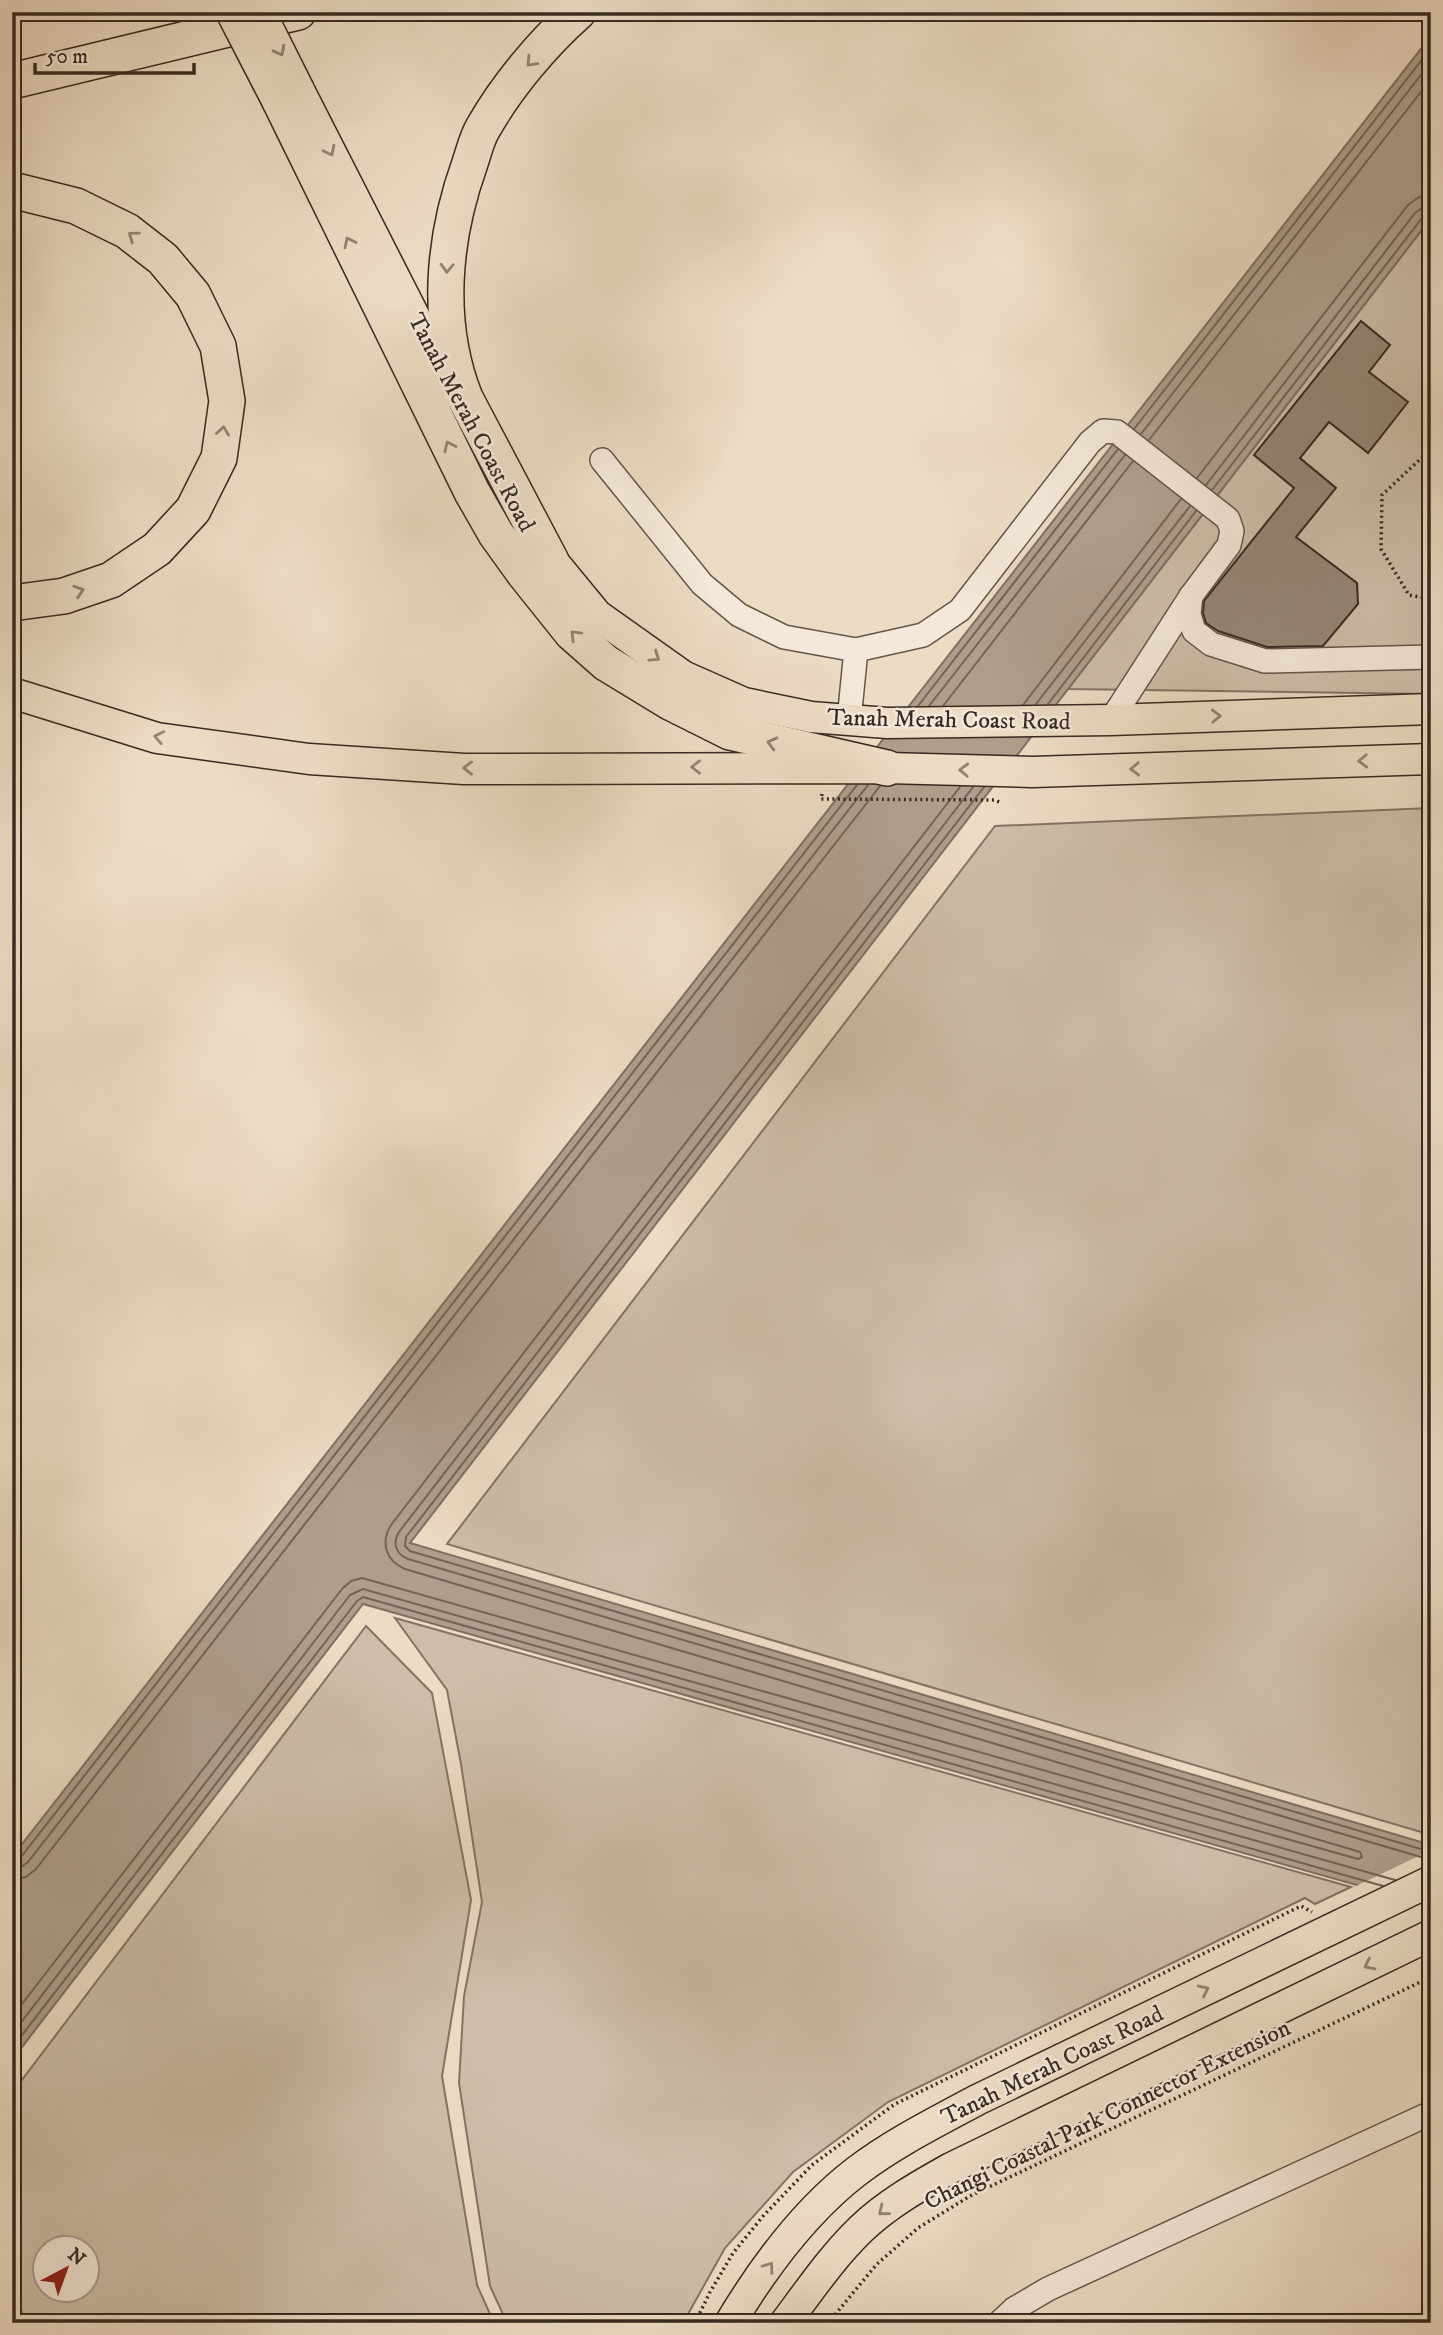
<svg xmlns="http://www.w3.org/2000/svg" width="1443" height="2335" font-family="'IM FELL DW Pica',serif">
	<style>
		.green { fill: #cdbea9; stroke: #827466; stroke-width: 2; fill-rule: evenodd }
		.water { fill: #ae9f8d; stroke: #7e7063; stroke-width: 2 }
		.pier { fill: #ecdcc4 }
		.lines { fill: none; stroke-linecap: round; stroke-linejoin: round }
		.shore { stroke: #726458; stroke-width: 2 }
		.building { fill: #958777; stroke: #372a23; stroke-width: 2 }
		.minor-casing { stroke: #64564b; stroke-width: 26 }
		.major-casing { stroke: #372a23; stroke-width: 33 }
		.highway-casing { stroke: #372a23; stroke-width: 38 }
		.path { stroke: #372a23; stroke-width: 3.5; stroke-dasharray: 2 3.5; stroke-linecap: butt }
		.minor { stroke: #f3e8d9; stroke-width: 23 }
		.major { stroke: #ecdcc4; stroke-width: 30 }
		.highway { stroke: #ecdcc4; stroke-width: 35 }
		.major-bridge-casing { stroke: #372a23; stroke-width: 33; stroke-linecap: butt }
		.highway-bridge-casing { stroke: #372a23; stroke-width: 38; stroke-linecap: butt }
		.major-bridge { stroke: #ecdcc4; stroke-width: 30 }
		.highway-bridge { stroke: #ecdcc4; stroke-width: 35 }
		.oneway { stroke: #928374 }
		.labels { text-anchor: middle; stroke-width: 5; stroke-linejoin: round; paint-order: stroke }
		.street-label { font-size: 24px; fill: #372a23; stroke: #f3e8d9 }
	</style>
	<rect width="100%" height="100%" fill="#ecdcc4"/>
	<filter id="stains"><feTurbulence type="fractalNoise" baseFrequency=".00286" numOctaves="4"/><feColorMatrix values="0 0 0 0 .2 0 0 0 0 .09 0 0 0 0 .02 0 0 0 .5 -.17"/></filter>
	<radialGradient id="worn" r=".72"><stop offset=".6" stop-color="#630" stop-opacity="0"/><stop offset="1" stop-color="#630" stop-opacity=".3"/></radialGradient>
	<g class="green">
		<path d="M1431 218V694L1068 689Z"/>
		<path d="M1431 808V1835L447 1544 995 826Z"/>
		<path d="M395 1618 1351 1887 1315 1904 1305 1898 888 2102 793 2172 725 2248 683 2323H507L490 2286 459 2083 464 1996 482 1902 461 1764 447 1690Z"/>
		<path d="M366 1626 432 1693 471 1900 442 2076 477 2285 494 2323H27L12 2292V2093ZM46 2248H88V2290H46Z"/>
	</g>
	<path class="water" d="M1431 36V218L410 1543 1431 1845V1906L363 1604 12 2060V1857Z"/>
	<path class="pier" d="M1431 1850V1910L1352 1888Z"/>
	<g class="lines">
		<g class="shore">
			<path d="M1134 429 1431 48"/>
			<path d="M1141 434 1431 62"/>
			<path d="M1149 440 1431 79"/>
			<path d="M1197 478 1408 205 1419 197 1431 195"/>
			<path d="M1206 485 1415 213 1423 207 1431 206"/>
			<path d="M1212 490 1422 218 1431 215"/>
			<path d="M1036 704 1190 506"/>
			<path d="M1048 704 1196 511"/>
			<path d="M1023 705 1181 499"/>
			<path d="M918 706 1118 449"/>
			<path d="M929 706 1125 455"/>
			<path d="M943 706 1133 461"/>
			<path d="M973 787 399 1532C392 1543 396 1554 408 1559L1431 1860"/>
			<path d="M984 787 406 1537 405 1546 410 1551 1431 1852"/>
			<path d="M12 1860 21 1857 857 785"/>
			<path d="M12 1869 20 1868 28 1862 868 785"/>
			<path d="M12 1880 26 1877 36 1869 880 786"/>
			<path d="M12 2017 342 1589 351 1581 362 1578 1358 1859 1362 1857 1360 1852 405 1569C386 1561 380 1543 391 1525L960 787"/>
			<path d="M12 2034 350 1595 363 1589 1395 1880"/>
			<path d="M12 2048 357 1601 363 1597 1383 1886"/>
		</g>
	</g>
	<path class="building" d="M1361 321 1390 345 1369 372 1408 402 1368 453 1329 422 1300 458 1336 488 1296 537 1357 583 1358 604 1323 646 1267 647 1218 631 1206 623 1203 613 1204 601 1294 488 1254 455Z"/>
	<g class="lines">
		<g class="minor-casing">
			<g id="minor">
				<path d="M602 460 702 584 739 615 784 637 856 650 923 635 960 610 1090 442 1103 431 1117 432 1228 519 1232 531 1229 545 1191 596 1111 720"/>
				<path d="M1191 596 1189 614 1194 631 1211 644 1265 661 1431 657"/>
				<path d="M849 720 856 650"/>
				<path d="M999 2323 1014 2309 1048 2289 1431 2113"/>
			</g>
		</g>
		<g class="major-casing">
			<g id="major">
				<path d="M299 90 453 392"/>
				<path d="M537 542 597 615 683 676 744 703 811 717 887 723 1111 720 1431 709"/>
				<path d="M12 693 157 738 309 759 464 769 887 768 1033 772 1431 759"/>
				<path d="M730 2323C763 2268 806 2210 857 2171 894 2143 936 2122 977 2100L1431 1881"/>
				<path d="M785 2323C809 2291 832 2257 861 2229 887 2204 919 2186 951 2168L1431 1935"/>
			</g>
		</g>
		<g class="highway-casing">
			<g id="highway">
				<path d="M12 81 298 12"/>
				<path d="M279 99 472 492 496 534 524 573 572 633 606 663 670 702 730 732 887 768"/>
				<path d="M12 190 76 206 127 231 163 259 193 295 218 346 227 401 219 458 193 510 157 549 111 580 64 596 12 603"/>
				<path d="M551 561 465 398C435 322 443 238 470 163 474 151 477 138 483 128 507 86 542 44 578 12"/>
			</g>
		</g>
		<g class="path">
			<path d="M1431 449 1382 495 1381 549 1409 595 1431 599"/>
			<path d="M822 794 821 799 994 800 1002 803"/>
			<path d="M695 2323 710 2292 733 2253 764 2215 812 2165 895 2104 1301 1906 1312 1912"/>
			<path d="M828 2323 877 2264 918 2228 970 2196 1431 1977"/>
		</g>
		<use href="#minor" class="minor"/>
		<use href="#major" class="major"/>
		<use href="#highway" class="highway"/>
		<g class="major-bridge-casing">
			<path id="major-bridge" d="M260 12 299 90"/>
		</g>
		<g class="highway-bridge-casing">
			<path id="highway-bridge" d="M234 12 279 99"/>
		</g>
		<use href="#major-bridge" class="major-bridge"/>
		<use href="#highway-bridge" class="highway-bridge"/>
	</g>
	<defs><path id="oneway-chevron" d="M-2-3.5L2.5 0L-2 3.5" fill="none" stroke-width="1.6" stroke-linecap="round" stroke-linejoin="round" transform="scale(1.75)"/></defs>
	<g class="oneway">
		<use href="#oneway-chevron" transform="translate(280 51) rotate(63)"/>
		<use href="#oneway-chevron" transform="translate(531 62) rotate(133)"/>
		<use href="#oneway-chevron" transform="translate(330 151) rotate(63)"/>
		<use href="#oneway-chevron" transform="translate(133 236) rotate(-144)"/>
		<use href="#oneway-chevron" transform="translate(349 242) rotate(-116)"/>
		<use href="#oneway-chevron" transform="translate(447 268) rotate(92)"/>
		<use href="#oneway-chevron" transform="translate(223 431) rotate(-82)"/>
		<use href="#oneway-chevron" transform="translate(449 446) rotate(-116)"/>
		<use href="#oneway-chevron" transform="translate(79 591) rotate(-18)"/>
		<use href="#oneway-chevron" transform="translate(575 635) rotate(-135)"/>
		<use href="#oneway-chevron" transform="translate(655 657) rotate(34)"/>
		<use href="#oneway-chevron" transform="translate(1216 716) rotate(-2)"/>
		<use href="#oneway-chevron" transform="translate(159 737) rotate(-168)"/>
		<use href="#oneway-chevron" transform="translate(772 743) rotate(-166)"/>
		<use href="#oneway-chevron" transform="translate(1363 761) rotate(178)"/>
		<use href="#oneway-chevron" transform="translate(696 767) rotate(180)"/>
		<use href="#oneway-chevron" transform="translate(468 768) rotate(-179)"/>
		<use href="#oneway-chevron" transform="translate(1135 769) rotate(178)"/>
		<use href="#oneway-chevron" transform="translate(964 770) rotate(-178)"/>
		<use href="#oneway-chevron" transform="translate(1369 1965) rotate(154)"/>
		<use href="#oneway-chevron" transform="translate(1204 1990) rotate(-26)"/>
		<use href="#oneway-chevron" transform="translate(883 2211) rotate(141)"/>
		<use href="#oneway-chevron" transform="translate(769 2267) rotate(-54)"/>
	</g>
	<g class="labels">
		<g class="street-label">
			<text transform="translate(472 422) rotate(62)" y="8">Tanah Merah Coast Road</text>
			<text transform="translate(949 719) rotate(1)" y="8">Tanah Merah Coast Road</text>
			<text transform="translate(1052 2065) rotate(-26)" y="8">Tanah Merah Coast Road</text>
			<text transform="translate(1107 2114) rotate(-26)" y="8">Changi Coastal Park Connector Extension</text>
		</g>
	</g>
	<rect width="1443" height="2335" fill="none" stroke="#ecdcc4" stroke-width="42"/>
	<rect x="14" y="14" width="1415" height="2307" fill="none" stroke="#372a23" stroke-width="3.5"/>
	<rect x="21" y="21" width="1401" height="2293" fill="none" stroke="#372a23" stroke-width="2"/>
	<g transform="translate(66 2269) rotate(41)"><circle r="33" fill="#f3e8d9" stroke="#a89c90" stroke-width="2"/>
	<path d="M0-5L12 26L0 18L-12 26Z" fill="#8f2418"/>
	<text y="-10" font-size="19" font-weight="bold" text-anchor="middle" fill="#372a23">N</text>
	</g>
	<path d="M35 63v10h159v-10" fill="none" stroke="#372a23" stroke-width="3.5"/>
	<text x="46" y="63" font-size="21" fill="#372a23" stroke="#f3e8d9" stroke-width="5" paint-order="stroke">50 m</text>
	<rect width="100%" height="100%" filter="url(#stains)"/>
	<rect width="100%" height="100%" fill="url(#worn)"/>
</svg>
